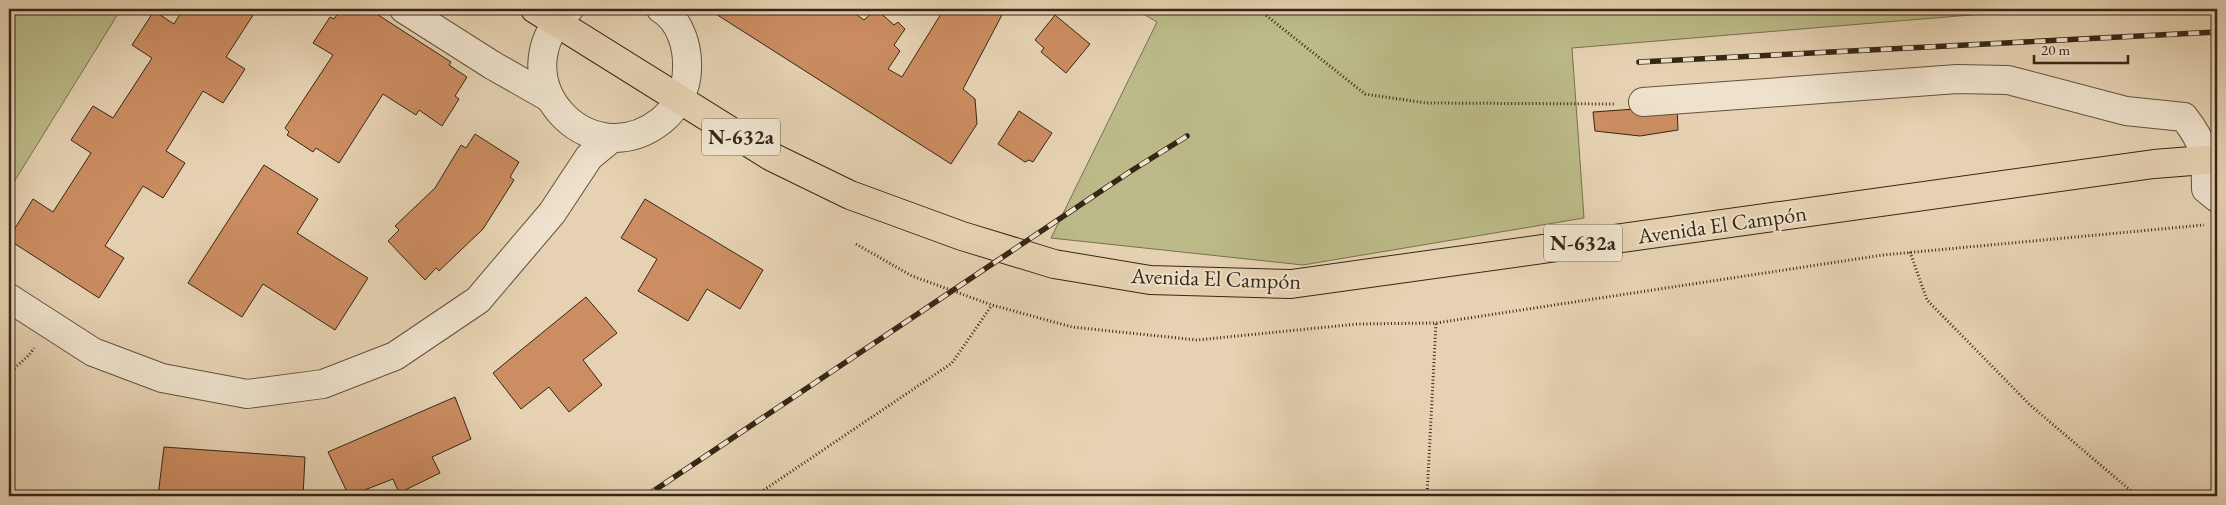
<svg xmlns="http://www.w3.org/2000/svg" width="2226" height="505" font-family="'EB Garamond',serif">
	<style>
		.green { fill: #bbba88; stroke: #78704e }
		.building { fill: #cc8d62; stroke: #352715 }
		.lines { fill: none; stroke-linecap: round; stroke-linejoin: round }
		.minor-casing { stroke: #61523c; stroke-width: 30 }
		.primary-casing { stroke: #352715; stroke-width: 30 }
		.path { stroke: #352715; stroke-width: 3; stroke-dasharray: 1 2.5; stroke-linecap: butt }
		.minor { stroke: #efe2cd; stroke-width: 28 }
		.primary { stroke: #e6d2b2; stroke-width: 28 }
		.rail-casing { stroke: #352715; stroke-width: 5.5 }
		.rail { stroke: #efe2cd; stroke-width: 4; stroke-dasharray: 11; stroke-linecap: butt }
		.labels { text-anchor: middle; stroke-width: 4; stroke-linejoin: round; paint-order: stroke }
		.shield { fill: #efe2cd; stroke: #6d5f4c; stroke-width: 1 }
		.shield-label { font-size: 21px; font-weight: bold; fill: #352715 }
		.street-label { font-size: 22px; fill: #352715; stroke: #efe2cd }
	</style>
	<rect width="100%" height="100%" fill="#e6d2b2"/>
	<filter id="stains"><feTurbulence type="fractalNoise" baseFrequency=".004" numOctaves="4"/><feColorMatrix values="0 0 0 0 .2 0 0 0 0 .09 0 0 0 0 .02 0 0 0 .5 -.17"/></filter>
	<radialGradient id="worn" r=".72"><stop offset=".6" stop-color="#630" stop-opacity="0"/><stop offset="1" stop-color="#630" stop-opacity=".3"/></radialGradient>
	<g class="green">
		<path d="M9 9H121L9 190Z"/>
		<path d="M1135 9H2043L1572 48 1584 218 1303 265 1051 238 1157 22Z"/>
	</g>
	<g class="building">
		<path d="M183 9H257L226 57 245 69 223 103 203 91 166 151 185 163 163 198 143 186 105 246 124 258 99 298 9 240V238L33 199 53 212 91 153 71 140 93 106 113 118 152 58 132 45 154 11 174 24Z"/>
		<path d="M341 9H360L364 11 369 9 451 62 449 65 467 77 455 96 459 99 442 126 419 110 416 115 383 94 339 163 316 148 313 152 287 135 289 132 285 128 333 55 313 43 330 17 334 19Z"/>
		<path d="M708 9H849L864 20 876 9 894 25 898 22 905 29 894 45 900 51 888 69 902 77 944 9H997L1003 13 963 89 975 99 977 124 951 164Z"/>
		<path d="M1055 15 1090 44 1066 73 1041 52 1044 48 1035 40Z"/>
		<path d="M1677 106 1678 130 1640 136 1595 131 1593 112Z"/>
		<path d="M1019 111 1052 133 1033 162 1029 160 1025 162 998 144Z"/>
		<path d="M475 134 519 162 510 177 514 180 483 229 439 271 436 268 425 280 388 241 399 230 395 226 435 188 461 145 466 148Z"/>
		<path d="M264 165 318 199 297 233 368 278 335 330 263 284 242 317 188 283Z"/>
		<path d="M645 199 763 270 740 309 707 289 688 321 638 291 657 259 621 238Z"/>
		<path d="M586 297 617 333 583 360 602 385 569 412 549 387 521 409 493 373Z"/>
		<path d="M455 397 471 439 432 457 440 473 399 493 393 479 349 496 328 452Z"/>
		<path d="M164 447 305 457 303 496H158Z"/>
	</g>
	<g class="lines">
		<g class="minor-casing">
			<g id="minor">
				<path d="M404 9 492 65 550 98"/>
				<path d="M569 9C496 78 588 178 661 121 676 109 687 89 687 69 688 48 681 21 661 9"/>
				<path d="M1643 102 1957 79 2008 80 2126 111 2184 117C2205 144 2206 155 2206 189L2217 198"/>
				<path d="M9 298 93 352 162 378 247 394 323 384 395 356 478 300 552 213 589 157 612 138"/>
			</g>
		</g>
		<g class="primary-casing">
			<path id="primary" d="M535 9 772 157 850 195 962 236 1054 264 1150 280 1291 284 2154 164 2217 159"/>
		</g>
		<g class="path">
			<path d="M1258 9 1365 94 1426 103 1614 104"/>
			<path d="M856 244 912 276 992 305 1072 327 1197 340 1358 324 1436 323 1883 255 2204 225"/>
			<path d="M1910 252 1927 300 2030 405 2137 496"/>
			<path d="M9 373 29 355 34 348"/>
			<path d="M755 496 952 363 992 305"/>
			<path d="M1427 496 1436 323"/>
		</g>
		<use href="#minor" class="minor"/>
		<use href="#primary" class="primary"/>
		<g class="rail-casing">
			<g id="rail">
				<path d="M1639 62 2217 32"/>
				<path d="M646 496 1131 171 1187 136"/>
			</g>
		</g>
		<use href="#rail" class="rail"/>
	</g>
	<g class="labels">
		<g class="shield">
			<rect x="702" y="118.5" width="78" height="37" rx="4"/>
			<rect x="1544" y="224.5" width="78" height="37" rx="4"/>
		</g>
		<g class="shield-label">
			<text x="741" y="144">N-632a</text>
			<text x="1583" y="250">N-632a</text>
		</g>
		<g class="street-label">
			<text transform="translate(1722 224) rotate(-8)" y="8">Avenida El Campón</text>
			<text transform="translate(1216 278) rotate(2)" y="8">Avenida El Campón</text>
		</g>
	</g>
	<rect width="2226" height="505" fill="none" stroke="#e6d2b2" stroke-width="30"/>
	<rect x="10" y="10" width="2206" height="485" fill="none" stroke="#352715" stroke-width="2.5"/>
	<rect x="15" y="15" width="2196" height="475" fill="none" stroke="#352715"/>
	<path d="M2034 55v8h94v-8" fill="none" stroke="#352715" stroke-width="2.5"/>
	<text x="2041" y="55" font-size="15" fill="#352715" stroke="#efe2cd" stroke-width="4" paint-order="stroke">20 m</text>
	<rect width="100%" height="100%" filter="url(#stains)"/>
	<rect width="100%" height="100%" fill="url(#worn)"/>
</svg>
